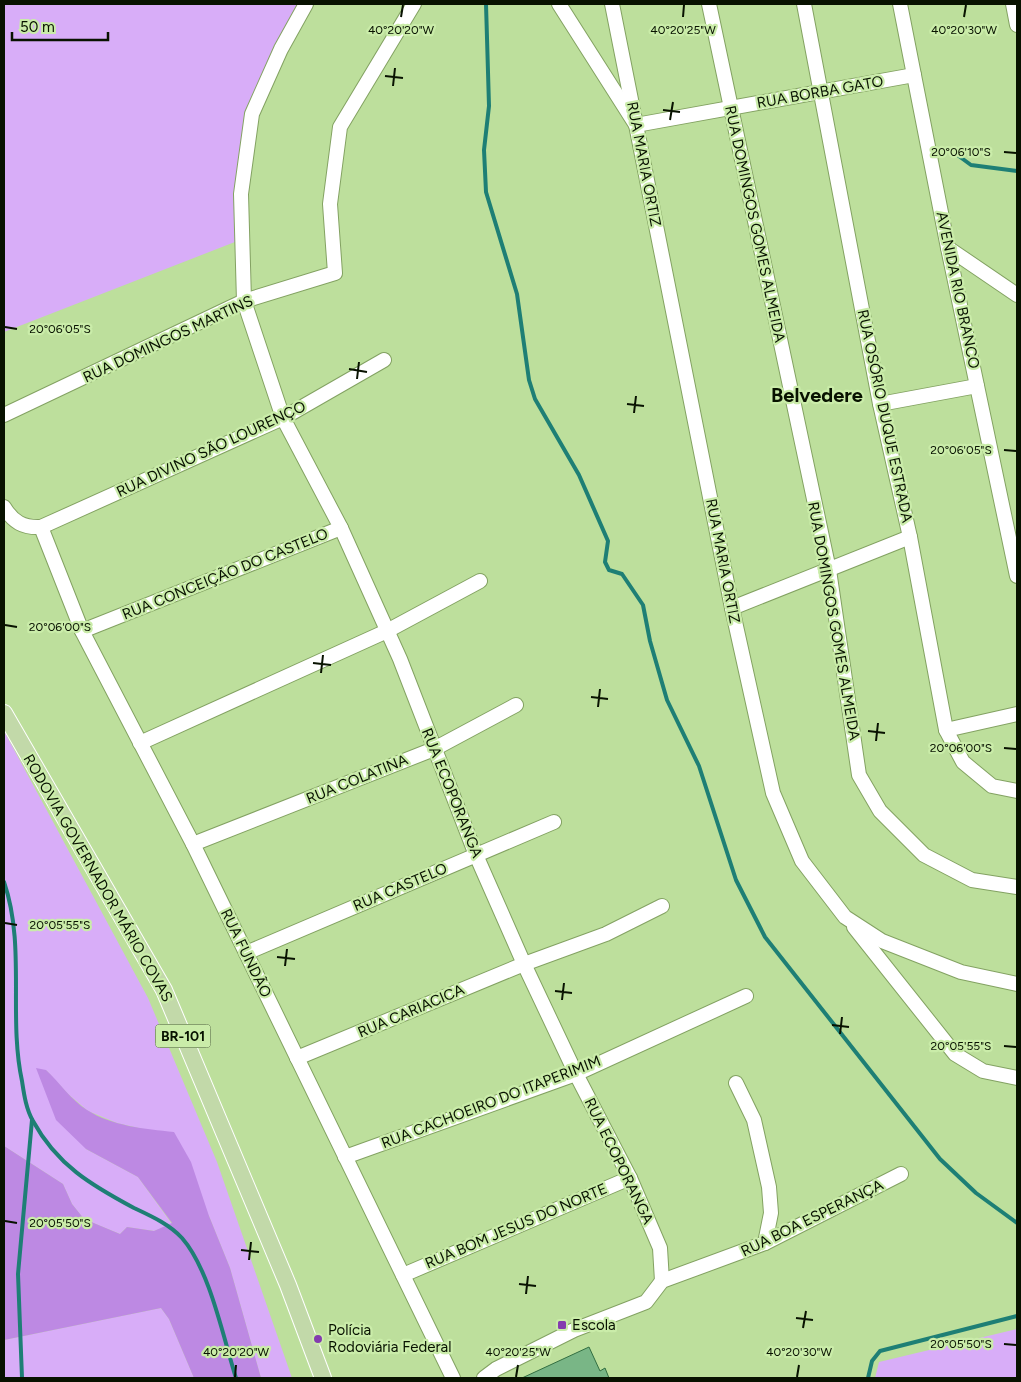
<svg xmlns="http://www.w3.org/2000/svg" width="1021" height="1382" font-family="Figtree,sans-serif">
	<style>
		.green { fill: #d8adf8 }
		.forest { fill: #bd89e3 }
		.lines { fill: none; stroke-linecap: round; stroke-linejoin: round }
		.stream { stroke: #1e7f75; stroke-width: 4 }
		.building { fill: #79b686; stroke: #326e41 }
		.minor-casing { stroke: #83a262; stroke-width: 16 }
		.major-casing { stroke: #fff; stroke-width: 18 }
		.minor { stroke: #fff; stroke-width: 14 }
		.major { stroke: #c2d9a9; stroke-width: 16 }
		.ticks { fill: none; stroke: #081200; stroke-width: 2 }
		.poi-dot { fill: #843caf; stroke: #caeca9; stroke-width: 2 }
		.labels { text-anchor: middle; stroke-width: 4.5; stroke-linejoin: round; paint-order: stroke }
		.shield { fill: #caeca9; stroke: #425333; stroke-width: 1 }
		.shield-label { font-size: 14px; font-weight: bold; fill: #081200 }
		.street-label { font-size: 15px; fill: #081200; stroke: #caeca9 }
		.poi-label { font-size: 15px; fill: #081200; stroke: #caeca9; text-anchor: start }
		.district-label { font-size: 20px; font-weight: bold; fill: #081200; stroke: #caeca9 }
		.ticks-label { font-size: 12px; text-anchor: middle; fill: #081200; stroke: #caeca9; stroke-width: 4.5; stroke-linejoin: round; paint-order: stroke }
	</style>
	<rect width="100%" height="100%" fill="#bddf9c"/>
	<g class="green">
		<path d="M4 4H305L260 90 240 240 4 332Z"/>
		<path d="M4 731 148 998 217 1162 292 1378H261L230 1268 209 1216 143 1129 117 1123 88 1111 68 1094 46 1070 86 1149 138 1177 172 1224 154 1231 127 1227 120 1234 84 1219 72 1204 63 1184 4 1146Z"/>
		<path d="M161 1308 169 1319 194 1378H4V1340Z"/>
		<path d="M1017 1329V1378H875L879 1362Z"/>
	</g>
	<path class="forest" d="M36 1068 46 1070C60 1083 71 1100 87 1110 112 1126 145 1129 174 1132L191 1162 209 1216 230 1268 261 1378H194L169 1319 161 1308 4 1340V1146L63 1184 72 1204 84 1219 120 1234 127 1227 154 1231 172 1223 138 1177 86 1149 56 1120Z"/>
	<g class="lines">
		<g class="stream">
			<path d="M486 4 489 106 484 150 486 192 517 294 529 380 535 399 579 475 608 541 605 562 609 570 622 574 643 605 650 641 667 700 699 766 736 880 765 937 940 1159 976 1193 1017 1223"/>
			<path d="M956 154 971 165 1017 171"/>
			<path d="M4 882C26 946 8 1016 22 1081 24 1094 26 1109 33 1121 57 1165 91 1185 134 1208 151 1216 169 1224 182 1238 210 1270 223 1337 236 1378"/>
			<path d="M22 1378 18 1274 32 1120"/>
			<path d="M868 1378 872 1361 880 1351 1017 1316"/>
		</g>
	</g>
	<path class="building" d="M589 1347 600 1371 605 1368 609 1378H522Z"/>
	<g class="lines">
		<g class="minor-casing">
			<g id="minor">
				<path d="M306 4 281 49 252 114 241 194 244 301 283 418 341 528 400 659 476 855 524 964 576 1074 630 1178 660 1248 662 1281"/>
				<path d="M559 4 636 125 914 75"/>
				<path d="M612 4 732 608 773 793 802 861 845 917 882 941 961 972 1017 984"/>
				<path d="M709 4 829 570 859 775 880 811 924 855 972 880 1017 887"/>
				<path d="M804 4 880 404 910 537 946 730 963 762 992 786 1017 791"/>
				<path d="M900 4 948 248 1017 576"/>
				<path d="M1013 4 1017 25"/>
				<path d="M948 248 1017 295"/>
				<path d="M880 404 977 386"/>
				<path d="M4 415 244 301 335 273 330 204 340 127 414 4"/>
				<path d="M4 507C13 522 23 528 41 527L283 418 384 360"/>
				<path d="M41 527 82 631 193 844 453 1378"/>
				<path d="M732 608 910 537"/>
				<path d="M82 631 341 528"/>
				<path d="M946 730 1017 714"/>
				<path d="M140 743 387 631 480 581"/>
				<path d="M193 844 434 749 516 705"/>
				<path d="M854 927 955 1054 983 1071 1017 1078"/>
				<path d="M246 953 554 822"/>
				<path d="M297 1058 524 964 606 934 662 906"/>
				<path d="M736 1083 754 1120 769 1187 771 1213 765 1243"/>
				<path d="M345 1157 576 1074 746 996"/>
				<path d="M403 1275 630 1178"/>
				<path d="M484 1378 496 1369 574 1330 646 1302 662 1281 765 1243 901 1174"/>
			</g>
		</g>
		<g class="major-casing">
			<path id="major" d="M4 713 164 990 288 1285 323 1378"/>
		</g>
		<use href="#minor" class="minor"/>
		<use href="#major" class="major"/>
	</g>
	<path class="ticks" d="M401 17 403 5M683 17 684 5M964 17 966 5M385 76 403 78M393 86 395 68M663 110 680 112M670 120 673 102M1004 152 1016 153M5 327 17 329M349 369 367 372M357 379 359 362M627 404 644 406M634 413 636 396M1004 450 1016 451M5 625 17 627M313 663 331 665M321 673 323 655M591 697 608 699M598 707 600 689M868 731 885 733M876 741 878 723M1004 748 1016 749M5 923 17 925M277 957 295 959M285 966 287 949M555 991 572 993M562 1000 564 983M832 1025 849 1027M840 1034 842 1017M1004 1046 1016 1047M5 1221 17 1223M241 1250 259 1252M249 1260 251 1242M519 1284 536 1286M526 1294 528 1276M796 1318 813 1320M803 1328 806 1311M1004 1344 1016 1345M235 1377 236 1365M516 1377 518 1365M797 1377 799 1365"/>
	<g class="poi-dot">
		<rect x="557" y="1320" width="10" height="10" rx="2.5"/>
		<circle cx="318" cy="1339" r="5"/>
	</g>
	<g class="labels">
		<rect class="shield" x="155.5" y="1024.5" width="55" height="23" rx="4"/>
		<g class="shield-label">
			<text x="183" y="1041">BR-101</text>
		</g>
		<g class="street-label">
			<text transform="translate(820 92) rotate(-10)" y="5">RUA BORBA GATO</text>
			<text transform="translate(644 164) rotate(79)" y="5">RUA MARIA ORTIZ</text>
			<text transform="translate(755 224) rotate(78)" y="5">RUA DOMINGOS GOMES ALMEIDA</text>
			<text transform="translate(958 290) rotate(78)" y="5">AVENIDA RIO BRANCO</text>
			<text transform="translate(168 339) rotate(-25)" y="5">RUA DOMINGOS MARTINS</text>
			<text transform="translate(885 416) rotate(78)" y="5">RUA OSÓRIO DUQUE ESTRADA</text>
			<text transform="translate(211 449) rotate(-25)" y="5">RUA DIVINO SÃO LOURENÇO</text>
			<text transform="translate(723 561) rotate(79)" y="5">RUA MARIA ORTIZ</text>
			<text transform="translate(225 574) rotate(-22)" y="5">RUA CONCEIÇÃO DO CASTELO</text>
			<text transform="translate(834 621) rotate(80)" y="5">RUA DOMINGOS GOMES ALMEIDA</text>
			<text transform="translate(357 779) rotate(-22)" y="5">RUA COLATINA</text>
			<text transform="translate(452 793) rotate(68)" y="5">RUA ECOPORANGA</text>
			<text transform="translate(98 878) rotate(60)" y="5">RODOVIA GOVERNADOR MÁRIO COVAS</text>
			<text transform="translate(400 887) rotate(-23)" y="5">RUA CASTELO</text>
			<text transform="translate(246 953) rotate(64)" y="5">RUA FUNDÃO</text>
			<text transform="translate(411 1011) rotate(-23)" y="5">RUA CARIACICA</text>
			<text transform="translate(491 1102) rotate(-21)" y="5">RUA CACHOEIRO DO ITAPERIMIM</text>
			<text transform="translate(619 1161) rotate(64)" y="5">RUA ECOPORANGA</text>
			<text transform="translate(812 1218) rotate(-26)" y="5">RUA BOA ESPERANÇA</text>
			<text transform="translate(516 1226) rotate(-23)" y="5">RUA BOM JESUS DO NORTE</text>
		</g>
		<g class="poi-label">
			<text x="572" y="1330">Escola</text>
			<text x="328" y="1335">Polícia<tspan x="328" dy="17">Rodoviária Federal</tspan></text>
		</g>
		<g class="district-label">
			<text x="817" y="402">Belvedere</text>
		</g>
	</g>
	<g class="ticks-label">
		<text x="401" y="34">40°20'20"W</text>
		<text x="683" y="34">40°20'25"W</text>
		<text x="964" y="34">40°20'30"W</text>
		<text x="961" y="156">20°06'10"S</text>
		<text x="60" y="333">20°06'05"S</text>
		<text x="961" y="454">20°06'05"S</text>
		<text x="60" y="631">20°06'00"S</text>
		<text x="961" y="752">20°06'00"S</text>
		<text x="60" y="929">20°05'55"S</text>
		<text x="961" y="1050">20°05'55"S</text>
		<text x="60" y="1227">20°05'50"S</text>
		<text x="961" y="1348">20°05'50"S</text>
		<text x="236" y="1356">40°20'20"W</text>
		<text x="518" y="1356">40°20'25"W</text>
		<text x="799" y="1356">40°20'30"W</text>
	</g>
	<rect width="1021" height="1382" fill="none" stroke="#081200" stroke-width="10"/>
	<path d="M12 32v8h96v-8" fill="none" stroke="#081200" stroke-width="2.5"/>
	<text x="20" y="32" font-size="15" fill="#081200" stroke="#caeca9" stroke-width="4" paint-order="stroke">50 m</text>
</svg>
